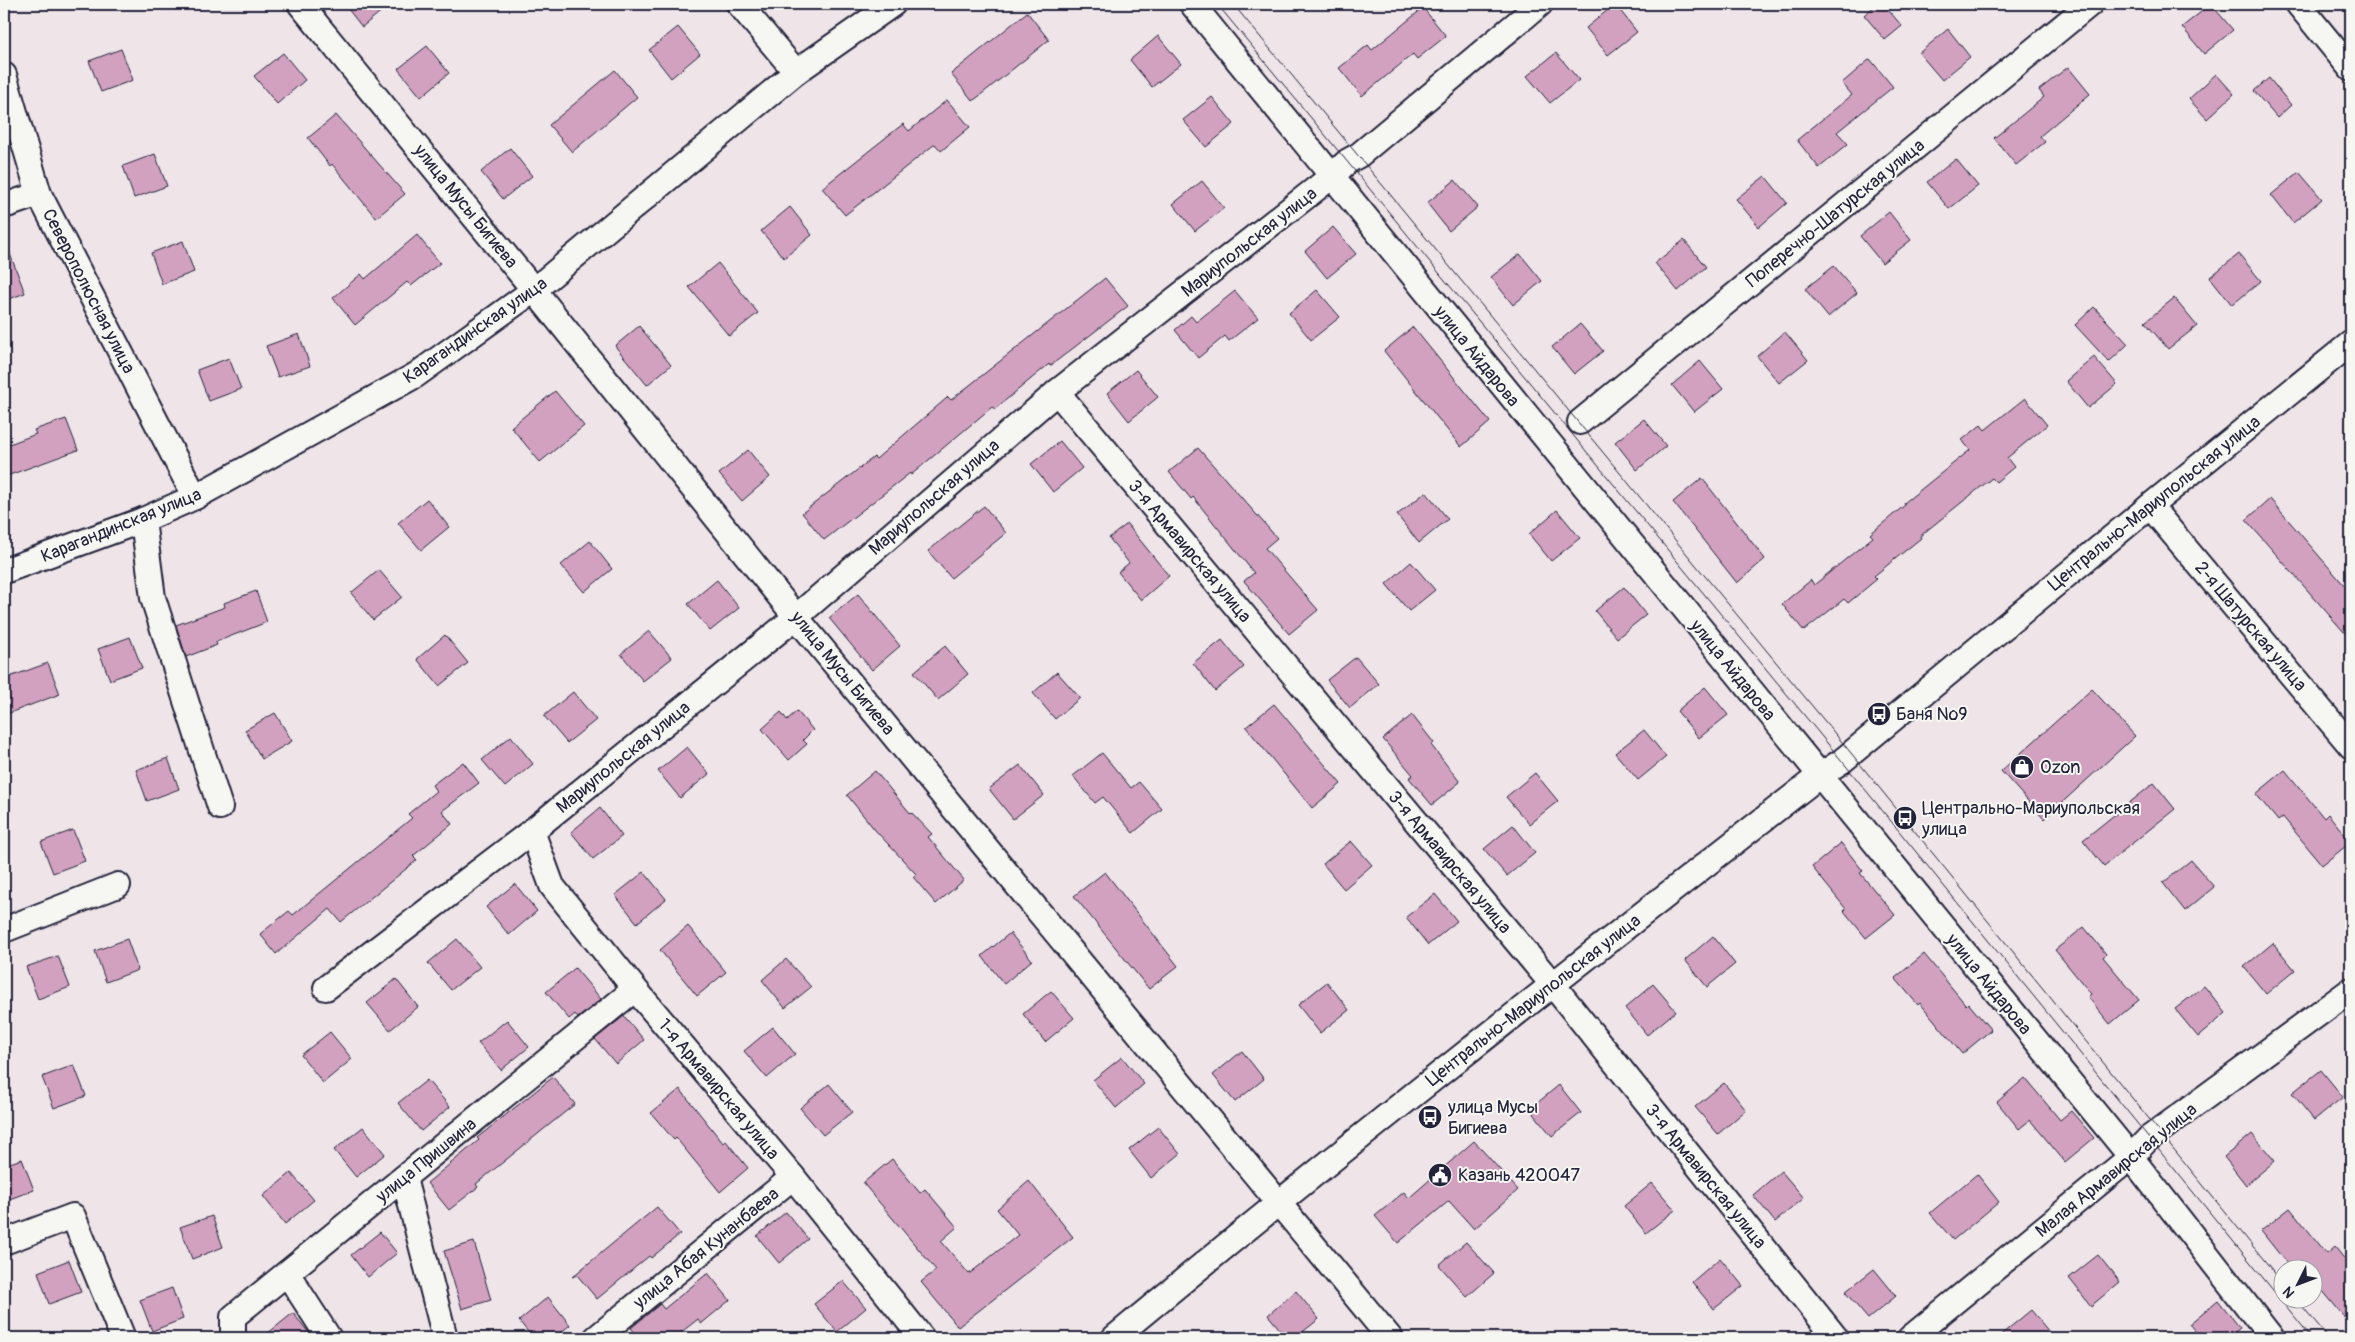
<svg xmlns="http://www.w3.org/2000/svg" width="2355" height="1342" font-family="Pangolin,sans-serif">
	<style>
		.building { fill: #d2a1c0; stroke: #22223b }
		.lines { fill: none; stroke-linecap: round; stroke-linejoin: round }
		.minor-casing { stroke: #22223b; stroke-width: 28 }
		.minor { stroke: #f6f6f2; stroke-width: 24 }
		.tram { stroke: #22223b; stroke-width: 1 }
		.labels { text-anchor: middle; stroke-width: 4; stroke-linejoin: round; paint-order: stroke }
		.street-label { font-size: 18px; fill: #22223b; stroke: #f6f6f2 }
		.poi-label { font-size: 18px; fill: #22223b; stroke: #f6f6f2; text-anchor: start }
	</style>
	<rect width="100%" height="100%" fill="#efe5e8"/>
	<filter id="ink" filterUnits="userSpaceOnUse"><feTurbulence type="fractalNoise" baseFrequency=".02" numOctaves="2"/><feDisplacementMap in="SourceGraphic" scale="10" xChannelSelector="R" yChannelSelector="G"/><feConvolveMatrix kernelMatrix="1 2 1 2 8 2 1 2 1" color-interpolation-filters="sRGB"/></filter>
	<g filter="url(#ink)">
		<g class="building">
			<path d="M344 4H390L362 27Z"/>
			<path d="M1615 4 1637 32 1608 55 1586 28Z"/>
			<path d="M1877 4H1883L1902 26 1885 40 1864 15Z"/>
			<path d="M2211 4 2233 30 2204 54 2182 27Z"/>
			<path d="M1423 8 1446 36 1417 59 1413 54 1362 96 1339 68 1368 45 1372 50Z"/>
			<path d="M1027 12 1049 40 973 101 951 74Z"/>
			<path d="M678 27 700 54 671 78 649 50Z"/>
			<path d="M1948 29 1970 57 1942 80 1919 53Z"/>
			<path d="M1158 36 1181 64 1152 87 1130 60Z"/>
			<path d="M427 46 449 73 421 97 398 69Z"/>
			<path d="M121 49 133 80 101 92 89 61Z"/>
			<path d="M283 53 305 80 277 104 254 76Z"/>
			<path d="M1556 53 1579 80 1550 103 1527 76Z"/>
			<path d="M1870 59 1893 87 1837 132 1848 144 1819 168 1797 140 1852 95 1842 83Z"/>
			<path d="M2068 67 2090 94 2040 136 2045 142 2016 165 1994 138 2044 97 2039 90Z"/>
			<path d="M615 70 637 97 572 152 549 125Z"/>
			<path d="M2216 74 2234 94 2207 119 2189 99Z"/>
			<path d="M2269 78 2291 105 2277 118 2254 91Z"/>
			<path d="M1212 97 1234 124 1206 147 1183 120Z"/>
			<path d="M947 100 970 127 941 151 935 144 845 215 822 188 903 124 909 131Z"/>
			<path d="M336 115 405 194 376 218 332 164 330 166 308 138Z"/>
			<path d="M510 148 532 176 503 199 481 172Z"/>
			<path d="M155 154 167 186 134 198 123 166Z"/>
			<path d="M1956 159 1978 186 1949 209 1927 182Z"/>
			<path d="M2299 172 2322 199 2293 223 2271 195Z"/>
			<path d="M1765 176 1787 203 1759 227 1736 199Z"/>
			<path d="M1455 180 1478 207 1449 231 1427 203Z"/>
			<path d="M1202 181 1224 208 1195 231 1173 204Z"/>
			<path d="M790 207 812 235 784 258 761 231Z"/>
			<path d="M1889 212 1911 240 1882 263 1860 236Z"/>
			<path d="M1333 227 1356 254 1327 278 1305 251Z"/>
			<path d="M417 235 440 263 411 286 407 282 355 325 333 298 361 274 365 279Z"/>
			<path d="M1684 240 1706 267 1678 291 1655 263Z"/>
			<path d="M5 241 25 293 4 301V242Z"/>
			<path d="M183 241 194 272 162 284 151 253Z"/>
			<path d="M1520 254 1542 281 1513 305 1491 277Z"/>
			<path d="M2239 254 2261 281 2232 305 2210 277Z"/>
			<path d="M718 263 758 313 729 336 689 287Z"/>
			<path d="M1834 266 1857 293 1828 317 1805 289Z"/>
			<path d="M1105 278 1128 306 1050 366 1049 364 995 409 992 407 911 475 910 473 824 540 802 513 874 457 876 459 948 397 951 400Z"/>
			<path d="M1317 290 1340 317 1311 340 1289 313Z"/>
			<path d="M1235 291 1258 318 1229 341 1225 336 1198 358 1175 330 1191 316 1196 322Z"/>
			<path d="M2174 298 2197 326 2168 349 2145 322Z"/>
			<path d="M2094 307 2128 344 2109 362 2075 325Z"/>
			<path d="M1580 324 1603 351 1574 374 1552 347Z"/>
			<path d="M639 326 671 365 647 385 615 346Z"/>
			<path d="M1413 327 1490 422 1461 447 1384 351Z"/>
			<path d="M1785 332 1808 360 1779 383 1757 356Z"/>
			<path d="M299 334 310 366 278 377 266 346Z"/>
			<path d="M2094 357 2117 384 2088 408 2066 381Z"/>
			<path d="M229 358 241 389 209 401 197 370Z"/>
			<path d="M1700 361 1723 389 1694 412 1672 385Z"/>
			<path d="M1136 370 1158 397 1129 421 1107 393Z"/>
			<path d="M555 391 584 426 540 462 511 427Z"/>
			<path d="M2025 398 2047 425 2007 458 2014 467 1996 482 1992 478 1920 536 1921 538 1874 576 1877 579 1848 603 1844 599 1804 631 1782 604 1811 580 1814 585 1873 537 1870 534 1905 505 1904 503 1970 450 1962 440 1981 425 1985 430Z"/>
			<path d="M66 419 78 450 4 477V446L36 434 34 430Z"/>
			<path d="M1644 419 1666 446 1637 470 1615 442Z"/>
			<path d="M1060 441 1082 468 1053 492 1031 464Z"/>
			<path d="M1198 448 1277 538 1265 548 1318 610 1289 634 1244 581 1254 573 1193 497 1191 499 1169 472Z"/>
			<path d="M748 450 770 477 742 501 719 474Z"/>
			<path d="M1702 478 1765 559 1737 583 1673 502Z"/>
			<path d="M1426 492 1448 519 1419 543 1397 515Z"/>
			<path d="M427 499 449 527 421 550 398 523Z"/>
			<path d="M2270 499 2351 593V640L2246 520Z"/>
			<path d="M984 506 1006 533 951 578 928 551Z"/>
			<path d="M1557 510 1580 538 1551 561 1529 534Z"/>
			<path d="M1127 524 1169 576 1141 600 1118 572 1129 563 1109 538Z"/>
			<path d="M590 541 612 569 584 592 561 565Z"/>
			<path d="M1411 562 1435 590 1409 611 1386 584Z"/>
			<path d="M379 570 402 597 373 620 351 593Z"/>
			<path d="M717 580 739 608 710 631 688 604Z"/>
			<path d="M1624 587 1646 615 1617 638 1595 611Z"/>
			<path d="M256 591 267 622 216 642 217 645 186 657 176 625 225 607 224 603Z"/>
			<path d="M858 594 900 646 872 670 829 618Z"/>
			<path d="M649 631 672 658 643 681 621 654Z"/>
			<path d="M445 635 468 663 439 686 417 659Z"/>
			<path d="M130 637 142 668 110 680 98 649Z"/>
			<path d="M1222 640 1244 667 1215 691 1193 663Z"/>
			<path d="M945 646 968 674 938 700 914 672Z"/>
			<path d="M1356 657 1379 684 1350 708 1327 680Z"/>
			<path d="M48 663 60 694 4 715V679Z"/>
			<path d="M1057 672 1080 698 1055 719 1033 693Z"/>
			<path d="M1705 687 1728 715 1699 738 1677 711Z"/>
			<path d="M2092 689 2135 736 2044 819 2001 771Z"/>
			<path d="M573 692 596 720 567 743 544 716Z"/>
			<path d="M1274 704 1341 784 1312 808 1246 727Z"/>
			<path d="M797 711 813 730 803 740 807 744 789 760 762 729 781 712 787 720Z"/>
			<path d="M275 713 292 741 262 759 245 730Z"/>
			<path d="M1412 715 1434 743 1431 745 1460 782 1432 805 1409 778 1413 775 1383 739Z"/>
			<path d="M1644 730 1666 757 1638 780 1615 753Z"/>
			<path d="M511 736 533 764 505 787 482 760Z"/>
			<path d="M687 747 709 774 680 798 658 771Z"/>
			<path d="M1102 753 1131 788 1139 782 1162 809 1133 833 1103 797 1095 803 1073 776Z"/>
			<path d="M168 758 179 789 147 801 136 770Z"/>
			<path d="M463 762 479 783 442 811 452 824 413 856 417 860 341 922 330 909 276 954 260 934 289 911 293 915 412 818 408 814 436 791 432 785Z"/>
			<path d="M1020 765 1044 795 1013 819 989 789Z"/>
			<path d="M2285 770 2324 818 2328 814 2351 842 2322 865 2283 817 2278 821 2256 794Z"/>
			<path d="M875 771 911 814 912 813 932 834 928 837 964 880 936 904 913 877 916 874 875 830 847 795Z"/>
			<path d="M1535 773 1558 801 1529 824 1506 797Z"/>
			<path d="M2154 783 2175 809 2104 866 2083 840Z"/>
			<path d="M600 808 622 836 593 859 571 832Z"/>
			<path d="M1513 825 1535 853 1507 876 1484 849Z"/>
			<path d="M73 830 85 861 53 873 41 842Z"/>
			<path d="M1351 841 1372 865 1344 889 1323 864Z"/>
			<path d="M1841 843 1863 871 1860 873 1895 915 1866 938 1844 911 1846 909 1812 867Z"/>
			<path d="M2191 860 2214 887 2185 911 2163 883Z"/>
			<path d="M644 872 666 899 637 923 615 895Z"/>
			<path d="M1105 872 1178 966 1149 989 1074 896Z"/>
			<path d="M515 884 537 911 509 935 486 907Z"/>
			<path d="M1435 894 1457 921 1428 945 1406 917Z"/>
			<path d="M688 926 726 972 697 996 660 950Z"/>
			<path d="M2084 927 2106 954 2103 957 2139 1000 2110 1024 2088 997 2091 994 2055 950Z"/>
			<path d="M1010 933 1032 960 1004 984 982 956Z"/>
			<path d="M1713 936 1735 964 1707 987 1685 960Z"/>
			<path d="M127 939 138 970 106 982 95 951Z"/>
			<path d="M457 939 480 967 451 990 428 963Z"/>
			<path d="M2273 943 2295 970 2266 994 2244 967Z"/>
			<path d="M1924 954 1966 1005 1968 1003 1991 1030 1962 1054 1920 1003 1918 1005 1895 978Z"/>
			<path d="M58 956 70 987 38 999 26 967Z"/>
			<path d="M786 959 811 987 785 1008 762 980Z"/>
			<path d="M575 968 601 999 578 1018 575 1014 569 1019 546 992Z"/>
			<path d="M396 979 418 1007 390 1030 367 1003Z"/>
			<path d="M1327 982 1349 1010 1320 1033 1298 1005Z"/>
			<path d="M1653 984 1676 1011 1647 1035 1625 1008Z"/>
			<path d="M2204 986 2226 1013 2198 1037 2175 1009Z"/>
			<path d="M1051 991 1074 1018 1045 1042 1023 1014Z"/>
			<path d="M624 1016 644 1040 616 1064 595 1039Z"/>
			<path d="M507 1020 529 1047 501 1070 478 1043Z"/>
			<path d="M773 1027 795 1054 767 1078 744 1051Z"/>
			<path d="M330 1032 352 1059 323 1083 301 1055Z"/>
			<path d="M1242 1051 1264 1079 1235 1102 1213 1075Z"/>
			<path d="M1122 1057 1144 1084 1116 1108 1093 1080Z"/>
			<path d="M74 1065 86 1096 54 1108 42 1077Z"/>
			<path d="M2321 1070 2343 1097 2314 1120 2292 1093Z"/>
			<path d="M553 1077 575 1104 476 1184 478 1187 449 1210 427 1183 479 1140 477 1138Z"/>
			<path d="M2025 1078 2060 1120 2071 1111 2094 1138 2065 1162 2030 1120 2019 1129 1997 1102Z"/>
			<path d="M427 1080 450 1107 421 1131 398 1103Z"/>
			<path d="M1724 1083 1746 1110 1718 1134 1695 1107Z"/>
			<path d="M829 1084 852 1112 823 1135 800 1108Z"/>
			<path d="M1559 1085 1581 1113 1552 1136 1530 1109Z"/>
			<path d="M680 1089 723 1143 726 1141 748 1168 720 1192 676 1138 674 1140 651 1113Z"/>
			<path d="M363 1127 385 1154 356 1177 334 1150Z"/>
			<path d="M1158 1127 1180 1154 1151 1178 1129 1150Z"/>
			<path d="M2252 1134 2275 1161 2246 1185 2224 1157Z"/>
			<path d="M1474 1141 1518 1190 1474 1229 1449 1201 1398 1243 1375 1216 1404 1192 1409 1198Z"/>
			<path d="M22 1159 34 1190 4 1201V1165Z"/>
			<path d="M892 1159 920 1193 925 1189 957 1227 941 1241 969 1274 1018 1235 997 1209 1029 1181 1073 1237 958 1327 921 1282 936 1270 863 1183Z"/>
			<path d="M1781 1171 1804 1198 1775 1222 1753 1195Z"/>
			<path d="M291 1173 314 1200 285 1224 263 1196Z"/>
			<path d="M1977 1174 1999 1202 1953 1240 1930 1213Z"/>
			<path d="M1652 1183 1675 1210 1646 1233 1624 1206Z"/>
			<path d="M657 1207 680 1234 651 1258 649 1256 597 1299 577 1275 572 1277Z"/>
			<path d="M2290 1208 2327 1254 2335 1247 2351 1267V1325L2312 1278V1270H2292L2261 1231Z"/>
			<path d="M786 1212 808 1239 779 1263 757 1236Z"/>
			<path d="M212 1216 223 1247 192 1259 180 1227Z"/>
			<path d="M380 1232 397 1253 368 1277 351 1255Z"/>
			<path d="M474 1242 491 1300 462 1309 444 1251Z"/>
			<path d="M1466 1242 1494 1273 1467 1297 1439 1265Z"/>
			<path d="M2098 1255 2120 1282 2091 1306 2069 1278Z"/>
			<path d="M1720 1258 1743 1286 1714 1309 1692 1282Z"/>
			<path d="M69 1260 81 1292 49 1304 38 1272Z"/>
			<path d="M1874 1269 1896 1296 1868 1319 1845 1292Z"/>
			<path d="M708 1273 730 1300 701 1324 698 1319 674 1338H640L631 1328 660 1304 664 1309Z"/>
			<path d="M843 1281 866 1308 837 1332 814 1304Z"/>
			<path d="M172 1288 183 1319 152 1331 140 1300Z"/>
			<path d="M1296 1291 1319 1319 1295 1338H1287L1268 1315Z"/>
			<path d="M548 1297 570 1325 554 1338H533L519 1321Z"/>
			<path d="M2218 1300 2240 1328 2227 1338H2201L2189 1324Z"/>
			<path d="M2031 1310 2054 1338H1997Z"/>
			<path d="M293 1313 313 1338H262Z"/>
		</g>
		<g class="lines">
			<g class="minor-casing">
				<g id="minor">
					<path d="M300 4 534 290 796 617 1390 1338"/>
					<path d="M739 4 796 72"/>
					<path d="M1192 4 2131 1157 2272 1338"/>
					<path d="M2298 4 2351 69"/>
					<path d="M4 75 39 194 195 497"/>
					<path d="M4 206 39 194"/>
					<path d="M1057 392 1553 985 1836 1338"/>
					<path d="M1580 422 2090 4"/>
					<path d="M2150 506 2351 746"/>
					<path d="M143 520 153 598 220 807"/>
					<path d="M4 571 143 520 195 497 416 375 534 290 796 72 893 4"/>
					<path d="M532 831 552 886 635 989 793 1177 922 1338"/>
					<path d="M4 930 118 885"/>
					<path d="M326 988 532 831 796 617 1057 392 1331 177 1348 161 1359 155 1540 4"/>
					<path d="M404 1178 445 1338"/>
					<path d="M4 1242 73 1216 123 1338"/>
					<path d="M287 1273 329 1338"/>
					<path d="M233 1338V1317L635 989"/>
					<path d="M596 1338 793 1177"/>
					<path d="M1114 1338C1345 1146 1582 961 1819 776L1842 761 2150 506 2351 343"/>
					<path d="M1910 1338 2131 1157 2148 1139 2351 990"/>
				</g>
			</g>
			<use href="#minor" class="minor"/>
			<g class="tram">
				<path d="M1217 4 1842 761 2312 1338"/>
				<path d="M1233 4 1851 753 2282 1282"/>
				<path d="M2297 1300 2329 1338"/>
			</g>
		</g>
	</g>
	<defs>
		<g id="bus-disc" transform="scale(1.25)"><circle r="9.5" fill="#22223b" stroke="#f6f6f2"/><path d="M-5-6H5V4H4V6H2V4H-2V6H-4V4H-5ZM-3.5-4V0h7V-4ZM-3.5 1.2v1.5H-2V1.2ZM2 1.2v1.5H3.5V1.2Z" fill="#fff"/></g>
		<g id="shop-disc" transform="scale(1.25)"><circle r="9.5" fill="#22223b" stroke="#f6f6f2"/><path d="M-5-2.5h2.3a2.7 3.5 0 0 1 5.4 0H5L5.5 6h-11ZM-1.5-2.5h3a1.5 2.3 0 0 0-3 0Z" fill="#fff"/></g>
		<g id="civic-disc" transform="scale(1.25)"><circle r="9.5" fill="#22223b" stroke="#f6f6f2"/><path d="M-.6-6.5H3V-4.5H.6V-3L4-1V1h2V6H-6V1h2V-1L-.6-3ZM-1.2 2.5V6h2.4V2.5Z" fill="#fff"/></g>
	</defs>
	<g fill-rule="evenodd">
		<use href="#bus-disc" x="1879" y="714"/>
		<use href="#shop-disc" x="2022" y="767"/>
		<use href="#bus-disc" x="1905" y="818"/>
		<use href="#bus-disc" x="1430" y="1117"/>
		<use href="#civic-disc" x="1440" y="1175"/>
	</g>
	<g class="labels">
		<g class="street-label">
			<text transform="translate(466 206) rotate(51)" y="6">улица Мусы Бигиева</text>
			<text transform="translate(1835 213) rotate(-39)" y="6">Поперечно-Шатурская улица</text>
			<text transform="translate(1249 242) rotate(-38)" y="6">Мариупольская улица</text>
			<text transform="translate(89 291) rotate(63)" y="6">Северополюсная улица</text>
			<text transform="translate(475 330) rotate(-35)" y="6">Карагандинская улица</text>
			<text transform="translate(1477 356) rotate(51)" y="6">улица Айдарова</text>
			<text transform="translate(934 497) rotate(-41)" y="6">Мариупольская улица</text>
			<text transform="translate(2154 503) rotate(-39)" y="6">Центрально-Мариупольская улица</text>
			<text transform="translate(121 525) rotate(-22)" y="6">Карагандинская улица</text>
			<text transform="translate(1190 551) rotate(50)" y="6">3-я Армавирская улица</text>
			<text transform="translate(2251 626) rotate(50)" y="6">2-я Шатурская улица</text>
			<text transform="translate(1733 670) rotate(51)" y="6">улица Айдарова</text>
			<text transform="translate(843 673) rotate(51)" y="6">улица Мусы Бигиева</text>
			<text transform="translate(623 757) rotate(-39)" y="6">Мариупольская улица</text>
			<text transform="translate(1450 862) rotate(50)" y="6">3-я Армавирская улица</text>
			<text transform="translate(1989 984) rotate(51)" y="6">улица Айдарова</text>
			<text transform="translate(1533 1000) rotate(-38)" y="6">Центрально-Мариупольская улица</text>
			<text transform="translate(719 1089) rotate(50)" y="6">1-я Армавирская улица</text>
			<text transform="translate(426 1160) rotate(-39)" y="6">улица Пришвина</text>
			<text transform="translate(2116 1170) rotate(-39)" y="6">Малая Армавирская улица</text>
			<text transform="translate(1706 1176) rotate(51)" y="6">3-я Армавирская улица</text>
			<text transform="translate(706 1248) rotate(-39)" y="6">улица Абая Кунанбаева</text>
		</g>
		<g class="poi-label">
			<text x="1896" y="720">Баня №9</text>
			<text x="2040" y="773">Ozon</text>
			<text x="1922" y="814">Центрально-Мариупольская<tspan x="1922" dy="21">улица</tspan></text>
			<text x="1448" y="1113">улица Мусы<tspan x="1448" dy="21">Бигиева</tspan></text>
			<text x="1458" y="1181">Казань 420047</text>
		</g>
	</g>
	<rect width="2355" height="1342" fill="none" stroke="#f6f6f2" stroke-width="20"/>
	<rect x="10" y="10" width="2335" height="1322" fill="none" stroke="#22223b" stroke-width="2" filter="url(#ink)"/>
	<g transform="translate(2298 1284) rotate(228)"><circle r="24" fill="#f6f6f2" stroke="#a1a1a9"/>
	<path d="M0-4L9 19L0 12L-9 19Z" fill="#22223b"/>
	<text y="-8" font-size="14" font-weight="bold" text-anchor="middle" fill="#22223b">N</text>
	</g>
</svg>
